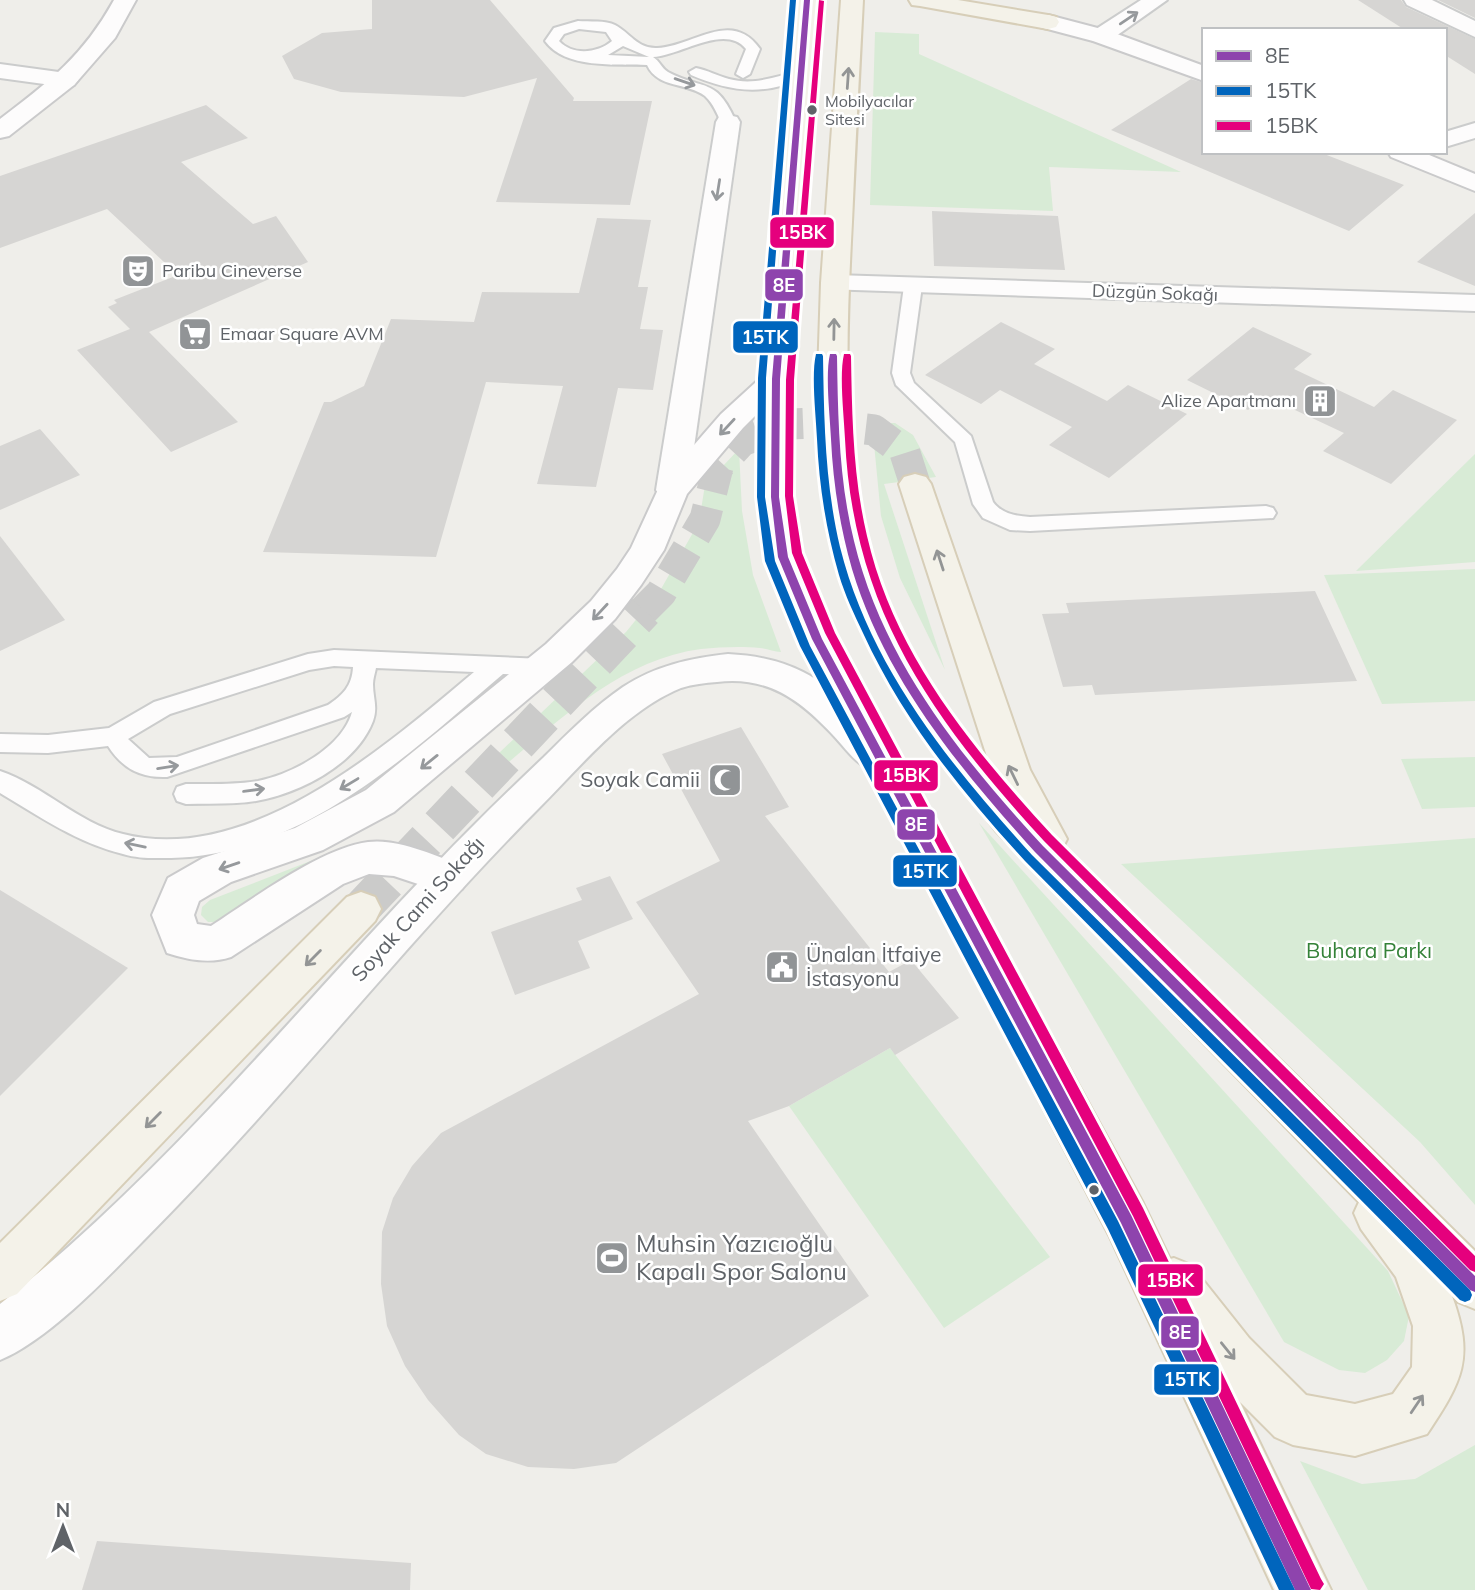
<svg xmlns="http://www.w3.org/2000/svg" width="1475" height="1590" font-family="Mulish,sans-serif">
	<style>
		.green { fill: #d8ebd6 }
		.building { fill: #d6d5d3 }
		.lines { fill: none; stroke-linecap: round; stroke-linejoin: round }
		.primary-tunnel-far1 { stroke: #cbcbca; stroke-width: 31; stroke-dasharray: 31 16; stroke-linecap: butt }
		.primary-tunnel { stroke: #cbcbca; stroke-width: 38; stroke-dasharray: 38 19; stroke-linecap: butt }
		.lane-casing { stroke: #cbcccc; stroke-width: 4 }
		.street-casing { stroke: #cbcccc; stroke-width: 4 }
		.secondary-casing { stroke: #cacacb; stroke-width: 4 }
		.primary-casing { stroke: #d7ceb8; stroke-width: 4 }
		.lane { fill: #fdfcfc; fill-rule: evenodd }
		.street { fill: #fdfcfc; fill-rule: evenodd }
		.secondary { fill: #fdfcfc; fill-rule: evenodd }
		.primary { fill: #f4f2e9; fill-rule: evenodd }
		.bus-1-casing { stroke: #fff; stroke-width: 6 }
		.bus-2-casing { stroke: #fff; stroke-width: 6 }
		.bus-3-casing { stroke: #fff; stroke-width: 6 }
		.bus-1 { fill: #8e44ad; fill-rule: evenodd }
		.bus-2 { fill: #0065bd; fill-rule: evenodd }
		.bus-3 { fill: #e5007d; fill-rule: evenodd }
		.oneway { stroke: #96999c }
		.oneway2 { stroke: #939595 }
		.bus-dot { fill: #5f6368; stroke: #fff; stroke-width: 2.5 }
		.labels { text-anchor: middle; stroke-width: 5; stroke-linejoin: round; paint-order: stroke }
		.far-bus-label { font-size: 16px; fill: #5f6368; stroke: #fff; text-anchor: start }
		.far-poi-label { font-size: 18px; fill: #5f6368; stroke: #fff; text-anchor: start }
		.far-street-label { font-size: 18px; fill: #5f6368; stroke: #fff }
		.poi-label { font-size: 21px; fill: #5f6368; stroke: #fff; text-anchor: end }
		.street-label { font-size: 21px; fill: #5f6368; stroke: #fff }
		.park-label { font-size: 21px; fill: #348238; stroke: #fff }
		.near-poi-label { font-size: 24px; fill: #5f6368; stroke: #fff; text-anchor: start }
		.line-badge { stroke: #fff; stroke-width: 2.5 }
		.badge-label { font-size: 19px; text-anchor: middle; font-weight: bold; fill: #fff }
	</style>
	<rect width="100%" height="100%" fill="#efeeea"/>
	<g class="green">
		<path d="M875 32 919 34V54L1181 172 1049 167 1053 211 870 205Z"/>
		<path d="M872 423H895L913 435 936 477 884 484 945 670 900 578 881 516Z"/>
		<path d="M739 449 742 511 753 575 781 652C774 652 768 649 760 648 742 646 720 647 701 649 621 659 556 723 497 772L476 775 626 632 661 589 699 522 705 485Z"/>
		<path d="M1475 454V562L1356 571Z"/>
		<path d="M1475 569V701L1382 704 1324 575Z"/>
		<path d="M1475 757V807L1422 809 1401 759Z"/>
		<path d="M979 823 1388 1271 1409 1316 1404 1341 1387 1360 1365 1373 1339 1370 1284 1342Z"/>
		<path d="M1475 838V1205L1420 1142 1121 864Z"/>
		<path d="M331 853 221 922H208L201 915 202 907 210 900Z"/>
		<path d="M890 1048 1050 1257 944 1328 789 1106Z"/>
		<path d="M1475 1445V1590H1368L1300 1461 1362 1484 1415 1479Z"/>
	</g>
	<g class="building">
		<path d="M372 0H490L574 98 573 101H652L630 205 496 202 537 78 464 97 341 92 294 79 282 56 322 33 372 29Z"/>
		<path d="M1358 0H1401L1406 7 1475 39V74L1445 55V30H1405Z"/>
		<path d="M1438 0H1475V18Z"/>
		<path d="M1191 79 1204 83V152H1319L1404 185 1349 231 1111 130Z"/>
		<path d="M206 105 248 138 181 162 253 224 276 216 308 262 149 332 238 422 171 452 77 350 130 329 108 307 117 303 114 300 178 275 107 209 0 248V176Z"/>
		<path d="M932 211 1058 216 1065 270 934 266Z"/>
		<path d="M1475 213V286L1417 262Z"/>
		<path d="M597 218 651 220 638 287H648L640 329 663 330 653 390 618 388 596 487 537 484 563 386 486 382 436 557 263 552 324 402H331L364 386 391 319 474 322 482 292 579 293Z"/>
		<path d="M1001 322 1055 349 1034 364 1107 401 1128 385 1187 414 1109 478 1049 445 1072 427 1000 390 981 404 925 375Z"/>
		<path d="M1253 327 1312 354 1294 369 1374 407 1393 390 1457 420 1391 484 1323 451 1344 433 1265 396 1248 410 1187 380Z"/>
		<path d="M40 429 80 475 0 510V446Z"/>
		<path d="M0 536 65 620 0 651Z"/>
		<path d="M1315 591 1357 681 1095 695 1092 685 1063 687 1042 614 1069 613 1066 603Z"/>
		<path d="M741 727 789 807 765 816 889 972 911 960 959 1018 895 1055 890 1048 789 1106 748 1121 869 1296 616 1463 574 1469 528 1467 486 1454 459 1435 428 1400 405 1366 387 1326 381 1284 382 1232 393 1198 412 1166 441 1133 699 994 636 902 720 861 662 754Z"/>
		<path d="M610 876 633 919 578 941 590 968 515 995 491 932 582 900 576 888Z"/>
		<path d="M0 890 128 968 0 1096Z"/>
		<path d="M97 1541 411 1563 410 1590H82Z"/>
	</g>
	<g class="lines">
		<path class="primary-tunnel-far1" d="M642 612 661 593 705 519 718 467 742 441 789 424 815 423 874 430 905 453 915 484"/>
		<path class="primary-tunnel" d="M361 909 644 610"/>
		<g class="lane-casing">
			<g id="lane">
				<path d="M578 21C589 22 606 20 615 25 630 33 638 49 657 48 693 47 731 8 760 49L750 74 743 78 736 74 746 49C725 23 680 56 653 57 660 61 661 68 668 72 704 91 716 76 736 122L733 125H723C717 115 714 104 705 96 687 82 658 89 647 65 615 64 565 69 545 41L554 28ZM579 29 606 32 612 41C598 53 573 56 559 41L564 34ZM623 46 649 57 608 55Z"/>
				<path d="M696 68C707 70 718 76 729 79 755 86 777 76 802 70L809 74C803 80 793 82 784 85 751 95 722 88 691 75L689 72Z"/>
				<path d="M913 281 922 286 910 373 914 383 971 436 993 502C1002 514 1016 516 1030 517L1266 506 1273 508 1276 513 1273 518 1030 531 1010 530 983 518 973 504 955 442 896 385 892 373 904 286Z"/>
				<path d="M334 650 543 659 551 661 554 667 551 673 543 675 503 674C409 754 302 856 171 858 154 858 139 859 123 854 78 843 40 817 0 793V771C44 786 78 823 123 834 249 866 385 747 474 672L376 668C375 673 373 679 373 684 373 698 378 707 373 721 356 765 300 793 256 801 233 805 209 803 186 804L177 801 174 794 177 787 186 784C210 784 234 785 258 781 292 774 342 748 352 712L344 717 167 777C140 778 122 768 108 746L48 753 0 752V734L48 735 109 728 154 702 308 654ZM334 666 353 667C352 686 343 695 328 705L177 757 149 758 128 739 170 714 309 670Z"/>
			</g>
		</g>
		<g class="street-casing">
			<g id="street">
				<path d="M1141 0H1167L1109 41H1093L1090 36 1093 31Z"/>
				<path d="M1404 0H1432L1475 21V37L1407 5Z"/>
				<path d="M0 64 66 73 74 75 78 80 74 85 66 87 0 78Z"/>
				<path d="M728 115 737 117 740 122 688 490 683 497 672 500 661 497 656 490 716 122 719 117Z"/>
				<path d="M1475 123V138L1445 147V132Z"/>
				<path d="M835 275 1475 295V311L825 289 821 283 825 277Z"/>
				<path d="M728 654C789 657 821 677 864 719 875 731 887 742 895 756L889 766C881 769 875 771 866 767 854 762 842 744 832 734 799 699 767 676 717 682 705 683 693 684 681 688 625 711 581 766 539 808 401 947 281 1103 143 1241 106 1279 48 1340 0 1360V1304C162 1177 293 1013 435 865 470 828 507 792 544 757 569 732 594 707 623 687 655 666 690 658 728 654Z"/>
			</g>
		</g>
		<g class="secondary-casing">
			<g id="secondary">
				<path d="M114 0H136L115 38 74 85 9 136 0 138V119C50 81 83 56 114 0Z"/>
				<path d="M1048 15 1109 31 1204 66V81L1093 41 1040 27 1037 22 1040 17Z"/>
				<path d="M1388 152H1422L1475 174V191L1391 157Z"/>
				<path d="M776 370 786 373 791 379 786 385 743 428 687 494 664 550 641 585 615 619 572 662 394 812 323 850 231 882 199 901 194 915 197 924 211 926C251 900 321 848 368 842 398 838 435 856 462 865L468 877 462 889 448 894 394 876 369 874 343 884 231 957C210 964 188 960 167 953L152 915 168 878 203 858 295 828 366 790 546 644 591 601 617 569 631 548 661 483 721 414 766 373Z"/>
			</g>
		</g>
		<g class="primary-casing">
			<g id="primary">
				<path d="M796 0H818L791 379V497L800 557 835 639 1143 1203 1170 1259 1174 1258 1191 1265 1249 1338 1306 1395 1355 1404 1393 1394 1412 1367 1413 1326 1396 1277 1361 1229 1354 1213 1359 1202 996 831 942 761 914 720 859 619 838 566 822 479 818 376 821 283 841 0H863C859 74 855 148 852 222 846 336 841 454 872 565 890 632 948 715 991 769L899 484 904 477 915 474 926 477 931 484 1030 770 1067 839 1063 847 1475 1251V1309L1458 1302 1452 1296C1475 1359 1462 1381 1427 1434L1355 1456 1293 1445 1275 1437 1240 1402 1331 1590H1274L1109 1235 799 639 766 557 759 497 761 379Z"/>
				<path d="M909 0H958L1048 15 1056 17 1059 22 1056 27 1048 29 920 6 912 5Z"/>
				<path d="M361 892 375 897 381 909 375 921 17 1294 0 1301V1243L347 897Z"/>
			</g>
		</g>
		<use href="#lane" class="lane"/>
		<use href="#street" class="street"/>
		<use href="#secondary" class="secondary"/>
		<use href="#primary" class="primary"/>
		<g class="bus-1-casing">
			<g id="bus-1">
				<path d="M804 0H810L780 379 779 497 788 557 822 639 1131 1215 1311 1590H1295L1121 1223 812 639 778 557 771 497 772 379Z"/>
				<path d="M830 354H836L837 356C838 418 839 481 854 541 883 661 961 757 1043 846L1475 1276V1292L1470 1290 1035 852C960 769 885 679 852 569 840 527 833 483 831 439 830 416 825 375 830 354Z"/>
			</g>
		</g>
		<g class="bus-2-casing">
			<g id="bus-2">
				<path d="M790 0H796L766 378 765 497 775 561 810 646 1118 1221 1295 1590H1279L1108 1229 800 646 765 561 757 497 758 378Z"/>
				<path d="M816 354H822L823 356C824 420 825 484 840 547 870 667 950 765 1032 855L1470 1290 1472 1295 1470 1300 1465 1302 1460 1300 1025 861C961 791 903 720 863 633 854 614 845 595 839 575 826 530 819 485 817 439 816 416 811 375 816 354Z"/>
			</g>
		</g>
		<g class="bus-3-casing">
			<g id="bus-3">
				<path d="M819 0 824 1 794 380 793 496 802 553 835 633 1143 1208 1321 1579 1324 1584 1320 1590 1311 1589 1133 1216 825 633 792 553 785 496 786 380Z"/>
				<path d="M844 354H850L851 356C852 416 853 477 867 536 894 654 972 748 1052 835L1475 1256V1272L1470 1270 1044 841C933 720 853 610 845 439 844 416 839 375 844 354Z"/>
			</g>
		</g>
		<use href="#bus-1" class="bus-1"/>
		<use href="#bus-2" class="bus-2"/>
		<use href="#bus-3" class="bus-3"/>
	</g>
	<defs><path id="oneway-shaft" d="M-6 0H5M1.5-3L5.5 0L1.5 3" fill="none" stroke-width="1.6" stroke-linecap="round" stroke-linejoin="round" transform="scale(1.75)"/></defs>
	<g class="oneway">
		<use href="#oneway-shaft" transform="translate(1129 18) rotate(-34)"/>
		<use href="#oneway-shaft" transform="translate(685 82) rotate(19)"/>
		<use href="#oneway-shaft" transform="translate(718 190) rotate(99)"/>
		<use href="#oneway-shaft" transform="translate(727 427) rotate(133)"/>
		<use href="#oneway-shaft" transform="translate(600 612) rotate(133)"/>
		<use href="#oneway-shaft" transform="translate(429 762) rotate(141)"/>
		<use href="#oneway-shaft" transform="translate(168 767) rotate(-9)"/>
		<use href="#oneway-shaft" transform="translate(349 784) rotate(149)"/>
		<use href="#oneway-shaft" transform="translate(254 790) rotate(-8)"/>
		<use href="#oneway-shaft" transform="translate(135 845) rotate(-168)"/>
		<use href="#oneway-shaft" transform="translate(229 866) rotate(161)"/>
	</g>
	<g class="oneway2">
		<use href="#oneway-shaft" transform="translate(848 78) rotate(-86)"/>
		<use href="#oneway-shaft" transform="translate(834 329) rotate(-89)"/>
		<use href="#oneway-shaft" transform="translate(940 560) rotate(-108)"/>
		<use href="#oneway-shaft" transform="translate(1013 775) rotate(-116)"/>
		<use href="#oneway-shaft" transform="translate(313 958) rotate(135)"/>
		<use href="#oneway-shaft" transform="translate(153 1120) rotate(135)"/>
		<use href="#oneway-shaft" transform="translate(1228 1351) rotate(51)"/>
		<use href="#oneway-shaft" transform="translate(1417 1404) rotate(-56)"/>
	</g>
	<defs>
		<g id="theatre-square" transform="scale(1.75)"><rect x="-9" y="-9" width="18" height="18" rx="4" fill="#919496" stroke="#fff"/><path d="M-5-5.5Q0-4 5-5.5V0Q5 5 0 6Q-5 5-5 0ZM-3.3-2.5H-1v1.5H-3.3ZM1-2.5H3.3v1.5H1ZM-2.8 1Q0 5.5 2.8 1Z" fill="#fff"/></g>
		<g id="supermarket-square" transform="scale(1.75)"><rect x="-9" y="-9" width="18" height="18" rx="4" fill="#919496" stroke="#fff"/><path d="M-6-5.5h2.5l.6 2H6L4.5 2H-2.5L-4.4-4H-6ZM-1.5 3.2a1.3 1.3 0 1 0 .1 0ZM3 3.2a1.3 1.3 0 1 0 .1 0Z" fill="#fff"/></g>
		<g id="building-square" transform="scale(1.75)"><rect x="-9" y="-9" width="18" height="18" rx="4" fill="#919496" stroke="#fff"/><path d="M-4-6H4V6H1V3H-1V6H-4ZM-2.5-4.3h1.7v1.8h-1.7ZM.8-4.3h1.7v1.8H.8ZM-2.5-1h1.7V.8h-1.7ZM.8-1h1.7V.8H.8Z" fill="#fff"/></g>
		<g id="mosque-square" transform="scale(1.75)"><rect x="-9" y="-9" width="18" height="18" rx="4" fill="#919496" stroke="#fff"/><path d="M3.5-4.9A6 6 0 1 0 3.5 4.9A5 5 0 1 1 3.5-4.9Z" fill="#fff"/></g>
		<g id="civic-square" transform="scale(1.75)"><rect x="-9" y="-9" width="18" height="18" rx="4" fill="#919496" stroke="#fff"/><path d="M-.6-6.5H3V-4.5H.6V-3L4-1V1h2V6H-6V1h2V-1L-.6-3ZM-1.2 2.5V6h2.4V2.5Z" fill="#fff"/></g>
		<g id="stadium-square" transform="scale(1.75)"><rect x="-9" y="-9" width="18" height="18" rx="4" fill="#919496" stroke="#fff"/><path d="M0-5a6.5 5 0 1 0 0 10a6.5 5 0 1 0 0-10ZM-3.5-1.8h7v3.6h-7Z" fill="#fff"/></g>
	</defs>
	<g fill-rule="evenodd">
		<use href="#theatre-square" x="138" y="271"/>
		<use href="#supermarket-square" x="195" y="334"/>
		<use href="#building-square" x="1320" y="401"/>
		<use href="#mosque-square" x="725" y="780"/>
		<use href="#civic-square" x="782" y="967"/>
		<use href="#stadium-square" x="612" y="1258"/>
	</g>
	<g class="bus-dot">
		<circle cx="812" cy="110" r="6"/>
		<circle cx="1094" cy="1190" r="6"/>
	</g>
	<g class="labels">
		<g class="far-bus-label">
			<text x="825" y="107">Mobilyacılar<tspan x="825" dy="18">Sitesi</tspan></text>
		</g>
		<g class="far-poi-label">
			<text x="162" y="277">Paribu Cineverse</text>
			<text x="220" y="340">Emaar Square AVM</text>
			<text x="1296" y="407" text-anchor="end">Alize Apartmanı</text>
		</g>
		<g class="far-street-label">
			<text transform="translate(1155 293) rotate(2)" y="6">Düzgün Sokağı</text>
		</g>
		<g class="poi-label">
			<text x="700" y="787">Soyak Camii</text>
			<text x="806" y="962" text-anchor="start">Ünalan İtfaiye<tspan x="806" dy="24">İstasyonu</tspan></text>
		</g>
		<g class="street-label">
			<text transform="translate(418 909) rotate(-48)" y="7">Soyak Cami Sokağı</text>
		</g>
		<g class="park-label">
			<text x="1369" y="958">Buhara Parkı</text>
		</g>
		<g class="near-poi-label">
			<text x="636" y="1252">Muhsin Yazıcıoğlu<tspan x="636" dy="28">Kapalı Spor Salonu</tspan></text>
		</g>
	</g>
	<g class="line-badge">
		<rect x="769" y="216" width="66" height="33" rx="7" fill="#e5007d"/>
		<rect x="764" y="268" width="40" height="34" rx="7" fill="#8e44ad"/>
		<rect x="732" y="320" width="67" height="34" rx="7" fill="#0065bd"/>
		<rect x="873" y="759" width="66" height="33" rx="7" fill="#e5007d"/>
		<rect x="896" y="808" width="40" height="33" rx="7" fill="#8e44ad"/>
		<rect x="892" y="854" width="66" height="34" rx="7" fill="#0065bd"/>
		<rect x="1137" y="1263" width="67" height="34" rx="7" fill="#e5007d"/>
		<rect x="1160" y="1315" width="40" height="34" rx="7" fill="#8e44ad"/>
		<rect x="1153" y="1363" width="67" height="33" rx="7" fill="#0065bd"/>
	</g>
	<g class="badge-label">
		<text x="802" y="239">15BK</text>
		<text x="784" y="292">8E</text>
		<text x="765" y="344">15TK</text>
		<text x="906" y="782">15BK</text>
		<text x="916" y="831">8E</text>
		<text x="925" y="878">15TK</text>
		<text x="1170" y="1287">15BK</text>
		<text x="1180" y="1339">8E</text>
		<text x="1187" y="1386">15TK</text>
	</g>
	<rect x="1202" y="28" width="245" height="126" fill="#ffffff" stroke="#bfc1c3" stroke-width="2"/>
	<rect x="1216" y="51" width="35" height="10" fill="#8e44ad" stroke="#bfc1c3" stroke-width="2"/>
	<text x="1265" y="63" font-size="21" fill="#5f6368">8E</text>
	<rect x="1216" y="86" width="35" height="10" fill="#0065bd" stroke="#bfc1c3" stroke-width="2"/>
	<text x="1265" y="98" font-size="21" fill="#5f6368">15TK</text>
	<rect x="1216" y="121" width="35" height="10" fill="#e5007d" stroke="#bfc1c3" stroke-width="2"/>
	<text x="1265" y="133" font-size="21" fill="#5f6368">15BK</text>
	<g transform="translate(63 1527)" stroke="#ffffff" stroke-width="5" paint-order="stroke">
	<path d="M0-5L12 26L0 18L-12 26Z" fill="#5f6368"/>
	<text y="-10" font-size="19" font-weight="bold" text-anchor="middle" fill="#5f6368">N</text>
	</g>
</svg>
